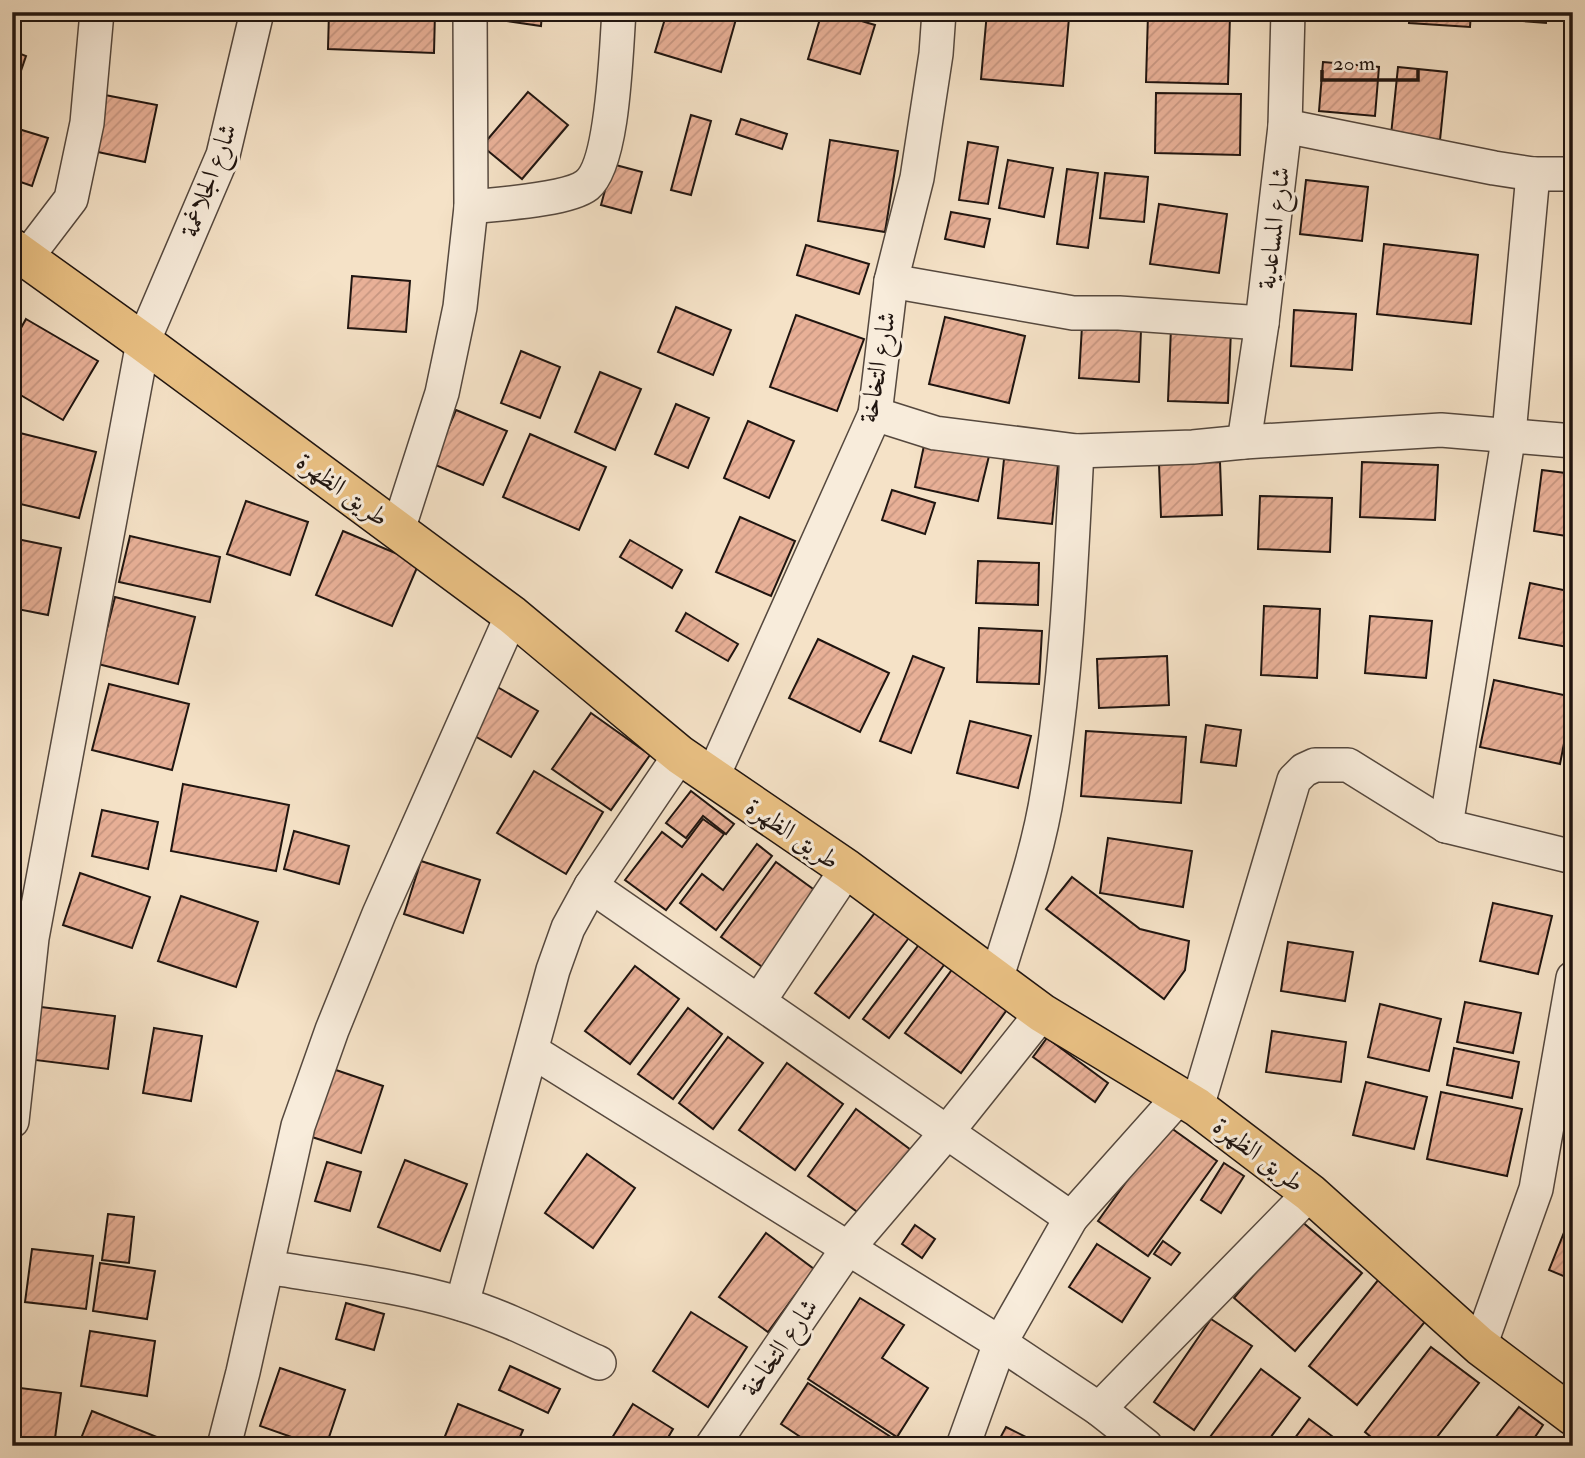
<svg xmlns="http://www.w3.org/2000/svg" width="1585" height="1458" font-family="'IM FELL Double Pica',Amiri,serif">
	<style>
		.building { fill: url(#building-hatch); stroke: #201510; stroke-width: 2 }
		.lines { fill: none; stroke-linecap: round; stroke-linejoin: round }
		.minor-casing { stroke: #55483e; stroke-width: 36 }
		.major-casing { stroke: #201510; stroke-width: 41 }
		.minor { stroke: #f8ecdb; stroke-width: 33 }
		.major { stroke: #eac184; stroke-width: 38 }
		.labels { text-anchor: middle; stroke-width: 6; stroke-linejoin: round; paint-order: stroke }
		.street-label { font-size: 26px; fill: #201510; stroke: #f8ecdb }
	</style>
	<defs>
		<pattern id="building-hatch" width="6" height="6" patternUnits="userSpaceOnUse" patternTransform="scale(1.75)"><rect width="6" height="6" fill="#e8b097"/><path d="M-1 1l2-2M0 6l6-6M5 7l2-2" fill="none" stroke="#c79681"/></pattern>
	</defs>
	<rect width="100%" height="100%" fill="#f5e2c7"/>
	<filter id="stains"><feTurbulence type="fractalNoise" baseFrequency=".00286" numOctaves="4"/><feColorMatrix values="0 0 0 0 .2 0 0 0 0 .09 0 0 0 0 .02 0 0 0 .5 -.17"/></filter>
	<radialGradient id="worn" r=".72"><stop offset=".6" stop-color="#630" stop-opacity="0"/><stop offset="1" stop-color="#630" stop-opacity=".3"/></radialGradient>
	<g class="building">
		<path d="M329 12H435L434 53 328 49Z"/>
		<path d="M487 12H542L541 26 486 18Z"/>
		<path d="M667 12H738L721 72 655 52Z"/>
		<path d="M822 12H831L875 25 860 74 808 59Z"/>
		<path d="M987 12 1069 18 1063 86 981 79Z"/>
		<path d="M1410 12H1471L1470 27 1409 23Z"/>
		<path d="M1510 12H1547L1546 23 1510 20Z"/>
		<path d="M1148 14 1230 16 1228 84 1146 82Z"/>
		<path d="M13 51 26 56 14 91 12 90Z"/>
		<path d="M1323 62 1379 67 1375 116 1319 111Z"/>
		<path d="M1398 67 1447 72 1440 140 1391 135Z"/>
		<path d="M528 92 568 125 522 179 482 146Z"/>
		<path d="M1156 93 1241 94 1240 155 1155 153Z"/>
		<path d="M105 95 157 105 145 162 93 151Z"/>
		<path d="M691 115 711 121 691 195 671 190Z"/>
		<path d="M741 119 787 134 782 149 736 134Z"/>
		<path d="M12 127 48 138 32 186 12 179Z"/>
		<path d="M830 140 898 151 885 232 818 221Z"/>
		<path d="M968 142 998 147 988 204 959 200Z"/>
		<path d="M1008 160 1053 168 1044 217 999 208Z"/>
		<path d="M612 164 642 172 631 213 601 205Z"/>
		<path d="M1067 169 1098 173 1088 248 1057 244Z"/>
		<path d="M1105 173 1148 177 1144 222 1100 218Z"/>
		<path d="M1306 180 1368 187 1362 241 1300 234Z"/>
		<path d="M1159 204 1227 214 1219 273 1150 264Z"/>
		<path d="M951 212 990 219 984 247 945 239Z"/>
		<path d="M1384 244 1478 255 1471 324 1377 314Z"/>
		<path d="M806 245 869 264 859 294 797 275Z"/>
		<path d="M1571 265H1573V340L1566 339Z"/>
		<path d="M352 276 410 281 406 332 348 328Z"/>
		<path d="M676 307 731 330 713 375 658 352Z"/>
		<path d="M1294 310 1356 314 1352 370 1291 366Z"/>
		<path d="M796 315 864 339 837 411 770 387Z"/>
		<path d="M945 317 1025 336 1009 403 929 384Z"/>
		<path d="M26 319 98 361 63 420 12 390V344Z"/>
		<path d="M1082 326 1141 330 1139 382 1079 378Z"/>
		<path d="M1171 328 1231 330 1228 403 1168 401Z"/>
		<path d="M521 351 560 367 540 418 501 403Z"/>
		<path d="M600 372 641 389 615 450 575 432Z"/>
		<path d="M676 404 709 418 688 468 655 454Z"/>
		<path d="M456 410 507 431 483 485 433 464Z"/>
		<path d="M748 421 794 441 769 498 724 478Z"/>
		<path d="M16 432 96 452 79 518 12 502V446Z"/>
		<path d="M530 434 606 467 579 530 503 497Z"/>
		<path d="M925 441 989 456 978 501 915 487Z"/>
		<path d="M1004 459 1058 464 1052 524 998 518Z"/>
		<path d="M1220 462 1222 515 1161 517 1159 464Z"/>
		<path d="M1362 462 1438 465 1435 520 1360 517Z"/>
		<path d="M1542 470 1573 474V537L1534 531Z"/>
		<path d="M892 490 935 503 925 534 882 520Z"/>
		<path d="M1260 496 1332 498 1330 552 1258 549Z"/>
		<path d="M246 501 308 522 290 575 227 554Z"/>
		<path d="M740 517 795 541 771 596 716 572Z"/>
		<path d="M343 531 419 563 392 626 316 595Z"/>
		<path d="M130 536 220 557 210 602 119 582Z"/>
		<path d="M12 538 61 548 48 615 12 608Z"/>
		<path d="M630 540 682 570 672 588 620 557Z"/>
		<path d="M978 561 1039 563 1038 605 976 603Z"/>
		<path d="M1530 583 1573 592V648L1519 638Z"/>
		<path d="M115 597 195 617 178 684 98 664Z"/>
		<path d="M1264 606 1320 609 1317 678 1261 675Z"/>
		<path d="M686 613 738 644 728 661 676 631Z"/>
		<path d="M1370 616 1432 621 1426 678 1365 673Z"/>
		<path d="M979 628 1042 631 1039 684 977 682Z"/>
		<path d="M818 639 889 673 860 732 789 698Z"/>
		<path d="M913 656 944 668 911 753 880 741Z"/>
		<path d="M1167 656 1169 705 1099 708 1097 659Z"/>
		<path d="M1494 680 1573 697 1560 764 1480 747Z"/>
		<path d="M109 684 189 704 172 770 92 750Z"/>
		<path d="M494 685 538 711 511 757 466 731Z"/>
		<path d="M591 713 650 755 611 810 552 769Z"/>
		<path d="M970 721 1031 736 1018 788 957 773Z"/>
		<path d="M1206 725 1241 730 1236 766 1201 762Z"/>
		<path d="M1086 731 1186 737 1181 803 1081 796Z"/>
		<path d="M534 771 603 812 566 874 497 833Z"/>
		<path d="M183 784 289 805 276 871 171 851Z"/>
		<path d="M691 791 734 824 726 834 703 816 686 838 666 823Z"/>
		<path d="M102 810 158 822 148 869 92 856Z"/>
		<path d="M703 819 724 834 666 910 625 880 662 832 682 847Z"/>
		<path d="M294 831 349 846 339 884 284 869Z"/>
		<path d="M1108 838 1192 851 1183 907 1100 893Z"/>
		<path d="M757 844 772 856 716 930 680 903 702 874 723 890Z"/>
		<path d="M421 861 480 880 463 933 404 914Z"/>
		<path d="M776 862 820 894 765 969 721 937Z"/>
		<path d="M80 873 150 897 132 948 63 925Z"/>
		<path d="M1072 877 1140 929 1189 941 1185 970 1164 999 1046 909Z"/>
		<path d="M181 896 258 922 236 987 158 961Z"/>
		<path d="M1493 903 1552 916 1538 974 1480 961Z"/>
		<path d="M880 906 914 931 849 1018 815 993Z"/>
		<path d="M921 942 947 961 889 1038 863 1019Z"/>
		<path d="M1288 942 1353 952 1345 1001 1281 991Z"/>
		<path d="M635 966 679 999 630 1064 585 1031Z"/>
		<path d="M954 967 1009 1007 961 1073 905 1033Z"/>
		<path d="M1465 1002 1521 1013 1513 1053 1457 1042Z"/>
		<path d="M1380 1004 1441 1019 1429 1071 1368 1057Z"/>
		<path d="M41 1007 115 1016 108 1069 35 1060Z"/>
		<path d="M688 1008 722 1034 673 1099 638 1074Z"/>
		<path d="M154 1028 202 1036 191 1101 143 1093Z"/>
		<path d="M1272 1031 1346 1042 1341 1082 1266 1072Z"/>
		<path d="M728 1037 763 1063 713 1129 679 1103Z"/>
		<path d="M1047 1038 1108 1083 1095 1102 1033 1057Z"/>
		<path d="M1454 1048 1519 1062 1512 1098 1447 1085Z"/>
		<path d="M787 1063 843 1104 795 1170 739 1130Z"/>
		<path d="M330 1068 383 1086 361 1153 309 1136Z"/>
		<path d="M1366 1082 1427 1097 1414 1149 1353 1135Z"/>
		<path d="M1441 1092 1522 1109 1507 1176 1427 1159Z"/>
		<path d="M856 1109 911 1150 863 1216 808 1176Z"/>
		<path d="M1167 1125 1217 1161 1148 1256 1098 1221Z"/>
		<path d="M587 1154 635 1188 593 1248 545 1213Z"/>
		<path d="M405 1160 467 1184 440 1251 378 1227Z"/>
		<path d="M327 1162 361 1172 350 1211 315 1201Z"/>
		<path d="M1224 1163 1244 1176 1221 1213 1201 1200Z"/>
		<path d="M108 1214 134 1217 129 1263 102 1260Z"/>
		<path d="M1300 1220 1362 1273 1295 1351 1234 1298Z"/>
		<path d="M915 1225 935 1239 922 1258 902 1244Z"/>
		<path d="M1565 1230 1573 1233V1280L1549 1270Z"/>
		<path d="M766 1233 814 1269 768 1332 719 1297Z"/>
		<path d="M1163 1241 1180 1253 1171 1265 1154 1254Z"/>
		<path d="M1097 1244 1150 1278 1122 1322 1069 1287Z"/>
		<path d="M32 1249 93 1256 86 1309 25 1302Z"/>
		<path d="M100 1263 155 1271 147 1319 93 1311Z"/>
		<path d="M1379 1279 1428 1318 1357 1405 1309 1366Z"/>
		<path d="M860 1298 904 1325 882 1358 928 1388 897 1437 808 1379Z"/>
		<path d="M346 1303 384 1314 374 1350 336 1339Z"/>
		<path d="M691 1312 747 1347 708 1407 653 1371Z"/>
		<path d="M1211 1319 1252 1346 1194 1430 1154 1402Z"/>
		<path d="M90 1331 155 1341 147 1396 81 1386Z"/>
		<path d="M1431 1347 1479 1383 1430 1446H1382L1365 1432Z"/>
		<path d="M510 1366 560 1389 548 1413 499 1390Z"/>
		<path d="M280 1368 345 1390 326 1446H317L260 1426Z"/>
		<path d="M1261 1369 1300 1398 1264 1446 1204 1445Z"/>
		<path d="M808 1383 894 1439 890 1446H814L781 1424Z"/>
		<path d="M12 1387 61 1393 54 1446H12Z"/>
		<path d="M458 1404 523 1430 516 1446H441Z"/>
		<path d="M633 1404 673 1429 663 1446H607Z"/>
		<path d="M1519 1407 1543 1425 1529 1446H1489Z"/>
		<path d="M92 1411 162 1439 160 1446H78Z"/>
		<path d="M1309 1419 1344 1445 1343 1446H1289Z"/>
		<path d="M1006 1427 1044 1446H1010L999 1440Z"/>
	</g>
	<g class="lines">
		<g class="minor-casing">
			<g id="minor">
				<path d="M1285 126 1494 168 1533 174H1573"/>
				<path d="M1533 174 1509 434 1446 826 1573 857"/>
				<path d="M471 207C498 204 568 200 587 185 614 163 616 48 619 12"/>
				<path d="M26 258 71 199 87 123 97 12"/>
				<path d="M891 281 1073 313H1119L1262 323"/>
				<path d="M875 414 935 433 1077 451 1193 447 1244 442 1441 430 1573 441"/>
				<path d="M1244 442 1262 323 1285 126 1288 12"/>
				<path d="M398 530 442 393 460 307 471 207 470 12"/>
				<path d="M712 778 875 414 891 281 917 178 936 54 939 12"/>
				<path d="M591 886 1071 1218"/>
				<path d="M996 980C1015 917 1038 855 1048 790 1067 677 1071 564 1077 451"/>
				<path d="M759 1001 847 869"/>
				<path d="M532 1051 1000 1343 1099 1409 1146 1446"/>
				<path d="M1197 1107 1294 780 1304 770 1315 765H1348L1446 826"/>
				<path d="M12 1121 32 938 143 342 223 155 257 12"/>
				<path d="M267 1267C332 1278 399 1285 461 1304 509 1318 554 1343 599 1363"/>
				<path d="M462 1304 553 970 568 928 591 886 680 755"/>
				<path d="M1480 1346 1536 1189 1573 978"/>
				<path d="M1099 1409 1310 1193"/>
				<path d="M224 1446 243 1372 298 1126 332 1030 379 914 512 615"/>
				<path d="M712 1446 848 1248 947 1132 1042 1013"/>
				<path d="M963 1446 1000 1343 1071 1218 1179 1097"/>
			</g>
		</g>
		<g class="major-casing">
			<path id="major" d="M12 248 143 342 512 615 680 755 847 869 1042 1013 1197 1107 1310 1193 1480 1346 1573 1416"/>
		</g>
		<use href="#minor" class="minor"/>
		<use href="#major" class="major"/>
	</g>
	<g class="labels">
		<g class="street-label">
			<text transform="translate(208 180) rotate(-70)" y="9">شارع الجلاغمة</text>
			<text transform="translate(1273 228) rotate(-83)" y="9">شارع المساعدية</text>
			<text transform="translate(877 367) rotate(-80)" y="9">شارع التخاخة</text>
			<text transform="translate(343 489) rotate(36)" y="9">طريق الظهرة</text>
			<text transform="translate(793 833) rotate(34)" y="9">طريق الظهرة</text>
			<text transform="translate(1259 1154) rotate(37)" y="9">طريق الظهرة</text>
			<text transform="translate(779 1347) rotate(-55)" y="9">شارع التخاخة</text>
		</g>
	</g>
	<rect width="1585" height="1458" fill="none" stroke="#f5e2c7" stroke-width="42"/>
	<rect x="14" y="14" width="1557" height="1430" fill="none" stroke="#201510" stroke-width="3.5"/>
	<rect x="21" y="21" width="1543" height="1416" fill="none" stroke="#201510" stroke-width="2"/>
	<path d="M1322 70v10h96v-10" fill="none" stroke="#201510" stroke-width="3.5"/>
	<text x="1333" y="70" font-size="21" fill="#201510" stroke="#f8ecdb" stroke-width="5" paint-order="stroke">20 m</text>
	<rect width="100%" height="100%" filter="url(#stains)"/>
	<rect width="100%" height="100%" fill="url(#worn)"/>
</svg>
